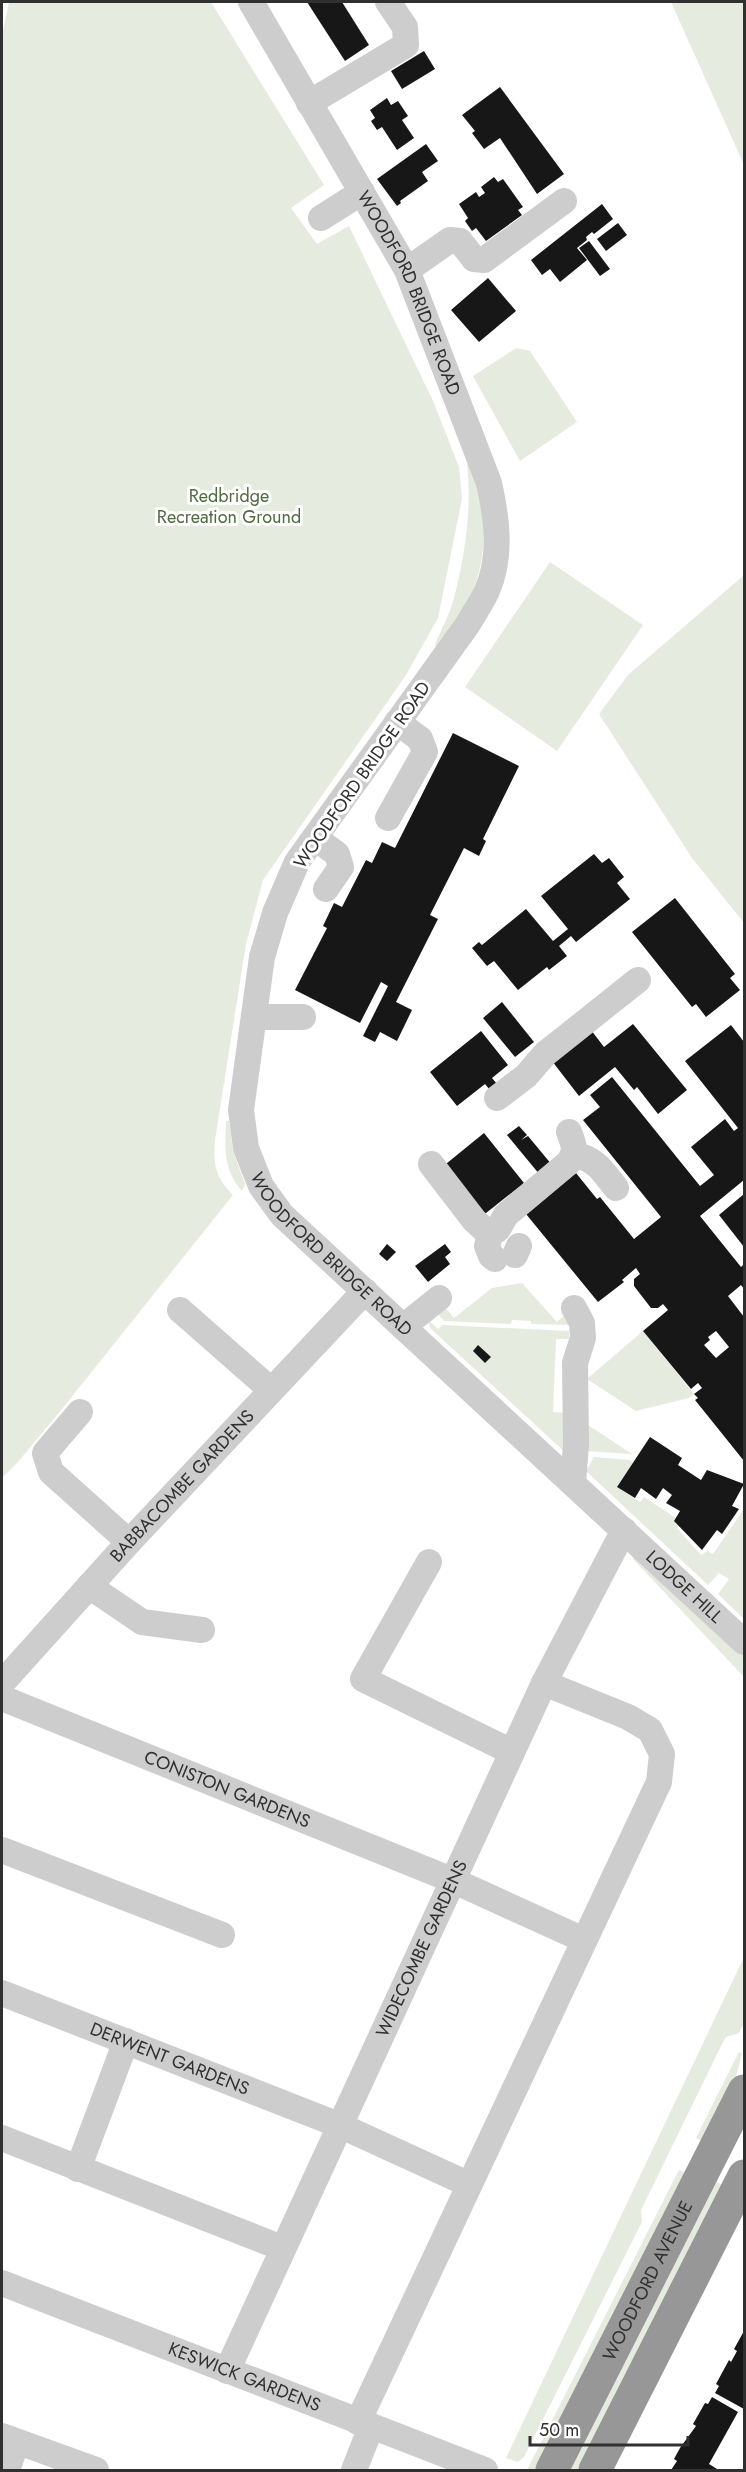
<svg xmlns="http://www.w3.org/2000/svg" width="746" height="2472" font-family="Jost,sans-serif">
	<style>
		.green { fill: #e5ecdf }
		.building { fill: #171717; fill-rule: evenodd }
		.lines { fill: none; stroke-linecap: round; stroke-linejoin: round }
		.minor { stroke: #cdcdcd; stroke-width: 26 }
		.highway { stroke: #979797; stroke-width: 33 }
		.labels { text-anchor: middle; stroke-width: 6; stroke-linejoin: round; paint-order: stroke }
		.street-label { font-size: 18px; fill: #303030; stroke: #fff }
		.park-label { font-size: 18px; fill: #4f6a3f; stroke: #fff }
	</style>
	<rect width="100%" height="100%" fill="#fff"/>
	<g class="green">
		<path d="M9 2H211L324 185 291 208 317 244 349 226 434 403 459 467 462 499 438 618 406 675 263 880 246 944 215 1140C213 1164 215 1177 233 1195L62 1409 18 1462 2 1478V35Z"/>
		<path d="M671 2H744V165Z"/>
		<path d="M516 348 530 351 577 422 520 461 473 376Z"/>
		<path d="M467 464H471C487 506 489 554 471 596 464 614 448 631 437 647L435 645C441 629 450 614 454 598 465 556 472 507 467 464Z"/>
		<path d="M550 562 643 625 557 751 465 687Z"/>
		<path d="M744 575V923L692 858 599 714 628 675Z"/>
		<path d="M226 1121H229L233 1151 245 1184 242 1191C223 1170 225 1148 226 1121Z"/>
		<path d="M522 1283 557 1322 566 1314 569 1325 531 1324V1321L512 1320 511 1324 444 1321 437 1313 445 1307 454 1318 492 1288Z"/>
		<path d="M428 1320 438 1329 442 1325 569 1331V1339H556L553 1412 567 1413V1454L430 1328Z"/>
		<path d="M643 1331 694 1394 689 1398 636 1411 587 1379Z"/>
		<path d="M585 1423 632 1454 584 1451Z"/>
		<path d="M594 1457 630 1460 633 1463 617 1487 640 1502 644 1497 676 1518 674 1521 678 1526 677 1528 701 1555 707 1551 713 1554 744 1509V1619L718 1594 729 1579 719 1573 708 1585 586 1471Z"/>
		<path d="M635 1552 744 1652V1677L633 1559Z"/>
		<path d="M744 1957V2023L739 2033 726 2037 722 2044 641 2210 642 2222 524 2457 518 2462 506 2458Z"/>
		<path d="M739 2052 742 2054 733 2087 705 2143 696 2138Z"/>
		<path d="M679 2170 689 2174 538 2470H527Z"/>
		<path d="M713 2180 725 2186 581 2470H567Z"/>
	</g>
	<g class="building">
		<path d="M307 2H342L369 45 345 61Z"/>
		<path d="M424 51 435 69 402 89 391 71Z"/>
		<path d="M500 87 564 174 537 194 500 138 484 149 472 133 475 131 462 115Z"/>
		<path d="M387 98 391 105 398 101 408 116 402 120 414 138 397 150 382 127 377 130 371 121 375 118 370 110Z"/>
		<path d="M426 144 438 161 422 172 428 181 400 201 401 203 397 206 377 179Z"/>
		<path d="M494 177 498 182 503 179 523 207 518 210 522 215 486 241 476 228 472 231 465 221 468 218 459 204 476 192 479 197 485 193 481 187Z"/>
		<path d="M602 204 613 219 594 234 592 232 586 237 587 240 577 248 587 260 560 282 550 269 542 275 531 260Z"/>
		<path d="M618 223 627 235 606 251 597 239Z"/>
		<path d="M589 241 610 269 600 276 579 248Z"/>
		<path d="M488 278 516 311 479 342 451 310Z"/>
		<path d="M453 733 519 766 483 839 486 841 479 856 464 848 430 915 438 919 396 1002 412 1010 397 1041 380 1032 375 1042 363 1036 388 986 381 982 360 1023 295 990 327 928 323 926 334 903 342 907 366 860 372 863 382 842 395 848Z"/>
		<path d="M594 854 602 863 609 858 624 877 617 883 630 899 576 942 571 936 559 946 567 956 549 970 547 967 518 990 494 961 487 966 472 948 479 942 482 945 526 909 553 941 568 929 541 896Z"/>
		<path d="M675 898 735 974 730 978 740 990 706 1017 696 1004 692 1007 632 932Z"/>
		<path d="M502 1002 534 1042 515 1057 483 1018Z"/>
		<path d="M633 1024 687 1090 658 1114 637 1087 634 1090 615 1067 579 1096 552 1061 591 1030 604 1047Z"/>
		<path d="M731 1025 744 1042V1180L700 1216 741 1267 744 1264V1289L741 1285 728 1296 744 1317V1461L695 1400 698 1398 694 1394 702 1388 698 1383 691 1389 643 1331 668 1310 663 1304 658 1308H651L634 1286V1279L640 1274 636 1268 622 1280 624 1282 598 1302 526 1214 576 1173 597 1199 600 1197 634 1239 661 1217 583 1120 600 1107 590 1095 612 1077 700 1186 714 1175 691 1147 725 1119 734 1131 738 1128 685 1061ZM716 1331 729 1347 716 1358 704 1345 710 1340 708 1337Z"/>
		<path d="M481 1031 508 1065 492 1078 497 1084 490 1090 485 1084 457 1106 430 1072Z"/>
		<path d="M519 1126 527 1135 521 1140 528 1136 552 1165 540 1175 507 1135Z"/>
		<path d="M484 1133 524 1183 481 1217 441 1168Z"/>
		<path d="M744 1194V1247L719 1215Z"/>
		<path d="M387 1244 396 1252 387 1261 379 1254Z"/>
		<path d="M445 1244 451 1252 445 1257 450 1264 428 1282 415 1266Z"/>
		<path d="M478 1345 491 1357 485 1363 473 1351Z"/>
		<path d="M650 1437 682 1458 678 1465 701 1480 707 1470 744 1484 732 1506 739 1509 722 1534 717 1530 702 1550 674 1521 680 1511 666 1503 672 1495 663 1488 656 1499 641 1488 635 1498 617 1487Z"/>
		<path d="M744 2331V2409L715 2393 719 2386 716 2384 729 2360 731 2362 737 2351 734 2349Z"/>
		<path d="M712 2397 738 2412 709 2464 717 2469 716 2470H671L677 2461 674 2459 680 2448 696 2426 693 2424 705 2403 708 2404Z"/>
	</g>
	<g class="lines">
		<g class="minor">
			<path id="s1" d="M251 2 407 270 489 483C497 519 502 556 487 591 482 602 474 613 468 624L297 862 275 913 262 957 241 1110 246 1148 261 1186 282 1215 744 1642"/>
			<path d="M309 103 406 45 405 27 388 2"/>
			<path d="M321 218 362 192"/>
			<path d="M407 270 450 240 460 241 474 259 484 260 564 201"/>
			<path d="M388 818 425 752 420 739 397 722"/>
			<path d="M315 838 337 854 341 867 326 889"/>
			<path d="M254 1017H303"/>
			<path d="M497 1098 526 1076 545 1054 638 980"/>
			<path d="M574 1155C596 1158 603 1172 616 1188"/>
			<path d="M431 1164 474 1220 490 1235"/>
			<path d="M515 1255 519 1246"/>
			<path d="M495 1259 491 1256 487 1246 490 1235 498 1229 506 1215 568 1163C577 1151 574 1145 569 1132"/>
			<path d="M180 1310 271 1390"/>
			<path d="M403 1327 439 1298"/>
			<path d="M80 1412 45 1453 51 1472 129 1542"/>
			<path d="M573 1483 576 1444 575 1363 583 1338 582 1323 574 1308"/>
			<path d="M429 1562 363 1679 512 1752"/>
			<path d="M89 1586 142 1622 202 1630"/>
			<path id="s2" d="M2 1683 129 1542 365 1291"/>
			<path id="s3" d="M2 1698 452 1880 584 1940"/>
			<path d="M2 1850 222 1935"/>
			<path id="s4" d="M2 1993 339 2125 468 2184"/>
			<path d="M2 2138 282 2248"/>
			<path d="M78 2169 126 2041"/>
			<path id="s5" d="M2 2283 485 2470"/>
			<path id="s6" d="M227 2371 544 1683 624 1530"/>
			<path d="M358 2422 659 1782 662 1754 650 1730 628 1717 544 1683"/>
			<path d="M2 2436 96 2470"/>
			<path d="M7 2470 17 2442"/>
			<path d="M354 2470 371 2427"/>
		</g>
		<g class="highway">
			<path id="s7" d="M552 2470 744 2091"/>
			<path d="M595 2470 744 2176"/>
		</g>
	</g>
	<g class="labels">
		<g class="street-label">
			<text dy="6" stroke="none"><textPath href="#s1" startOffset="332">WOODFORD BRIDGE ROAD</textPath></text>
			<text transform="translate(362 775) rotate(-55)" y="6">WOODFORD BRIDGE ROAD</text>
			<text dy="6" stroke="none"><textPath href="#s1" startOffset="1412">WOODFORD BRIDGE ROAD</textPath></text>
			<text dy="6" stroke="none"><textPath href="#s2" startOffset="267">BABBACOMBE GARDENS</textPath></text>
			<text dy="6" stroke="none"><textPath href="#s1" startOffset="1898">LODGE HILL</textPath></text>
			<text dy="6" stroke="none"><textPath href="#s3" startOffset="243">CONISTON GARDENS</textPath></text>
			<text dy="6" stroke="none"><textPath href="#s6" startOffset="465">WIDECOMBE GARDENS</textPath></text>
			<text dy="6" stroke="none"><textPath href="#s4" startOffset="180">DERWENT GARDENS</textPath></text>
			<text dy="6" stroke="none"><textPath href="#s7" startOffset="212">WOODFORD AVENUE</textPath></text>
			<text dy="6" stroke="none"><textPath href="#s5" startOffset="260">KESWICK GARDENS</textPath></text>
		</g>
		<g class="park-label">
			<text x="229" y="502">Redbridge<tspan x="229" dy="21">Recreation Ground</tspan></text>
		</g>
	</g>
	<rect width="746" height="2472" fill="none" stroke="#303030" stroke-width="6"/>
	<path d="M530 2436v9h158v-9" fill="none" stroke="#303030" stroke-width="3"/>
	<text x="539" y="2436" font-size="18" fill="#303030" stroke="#ffffff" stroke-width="4.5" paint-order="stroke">50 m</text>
</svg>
